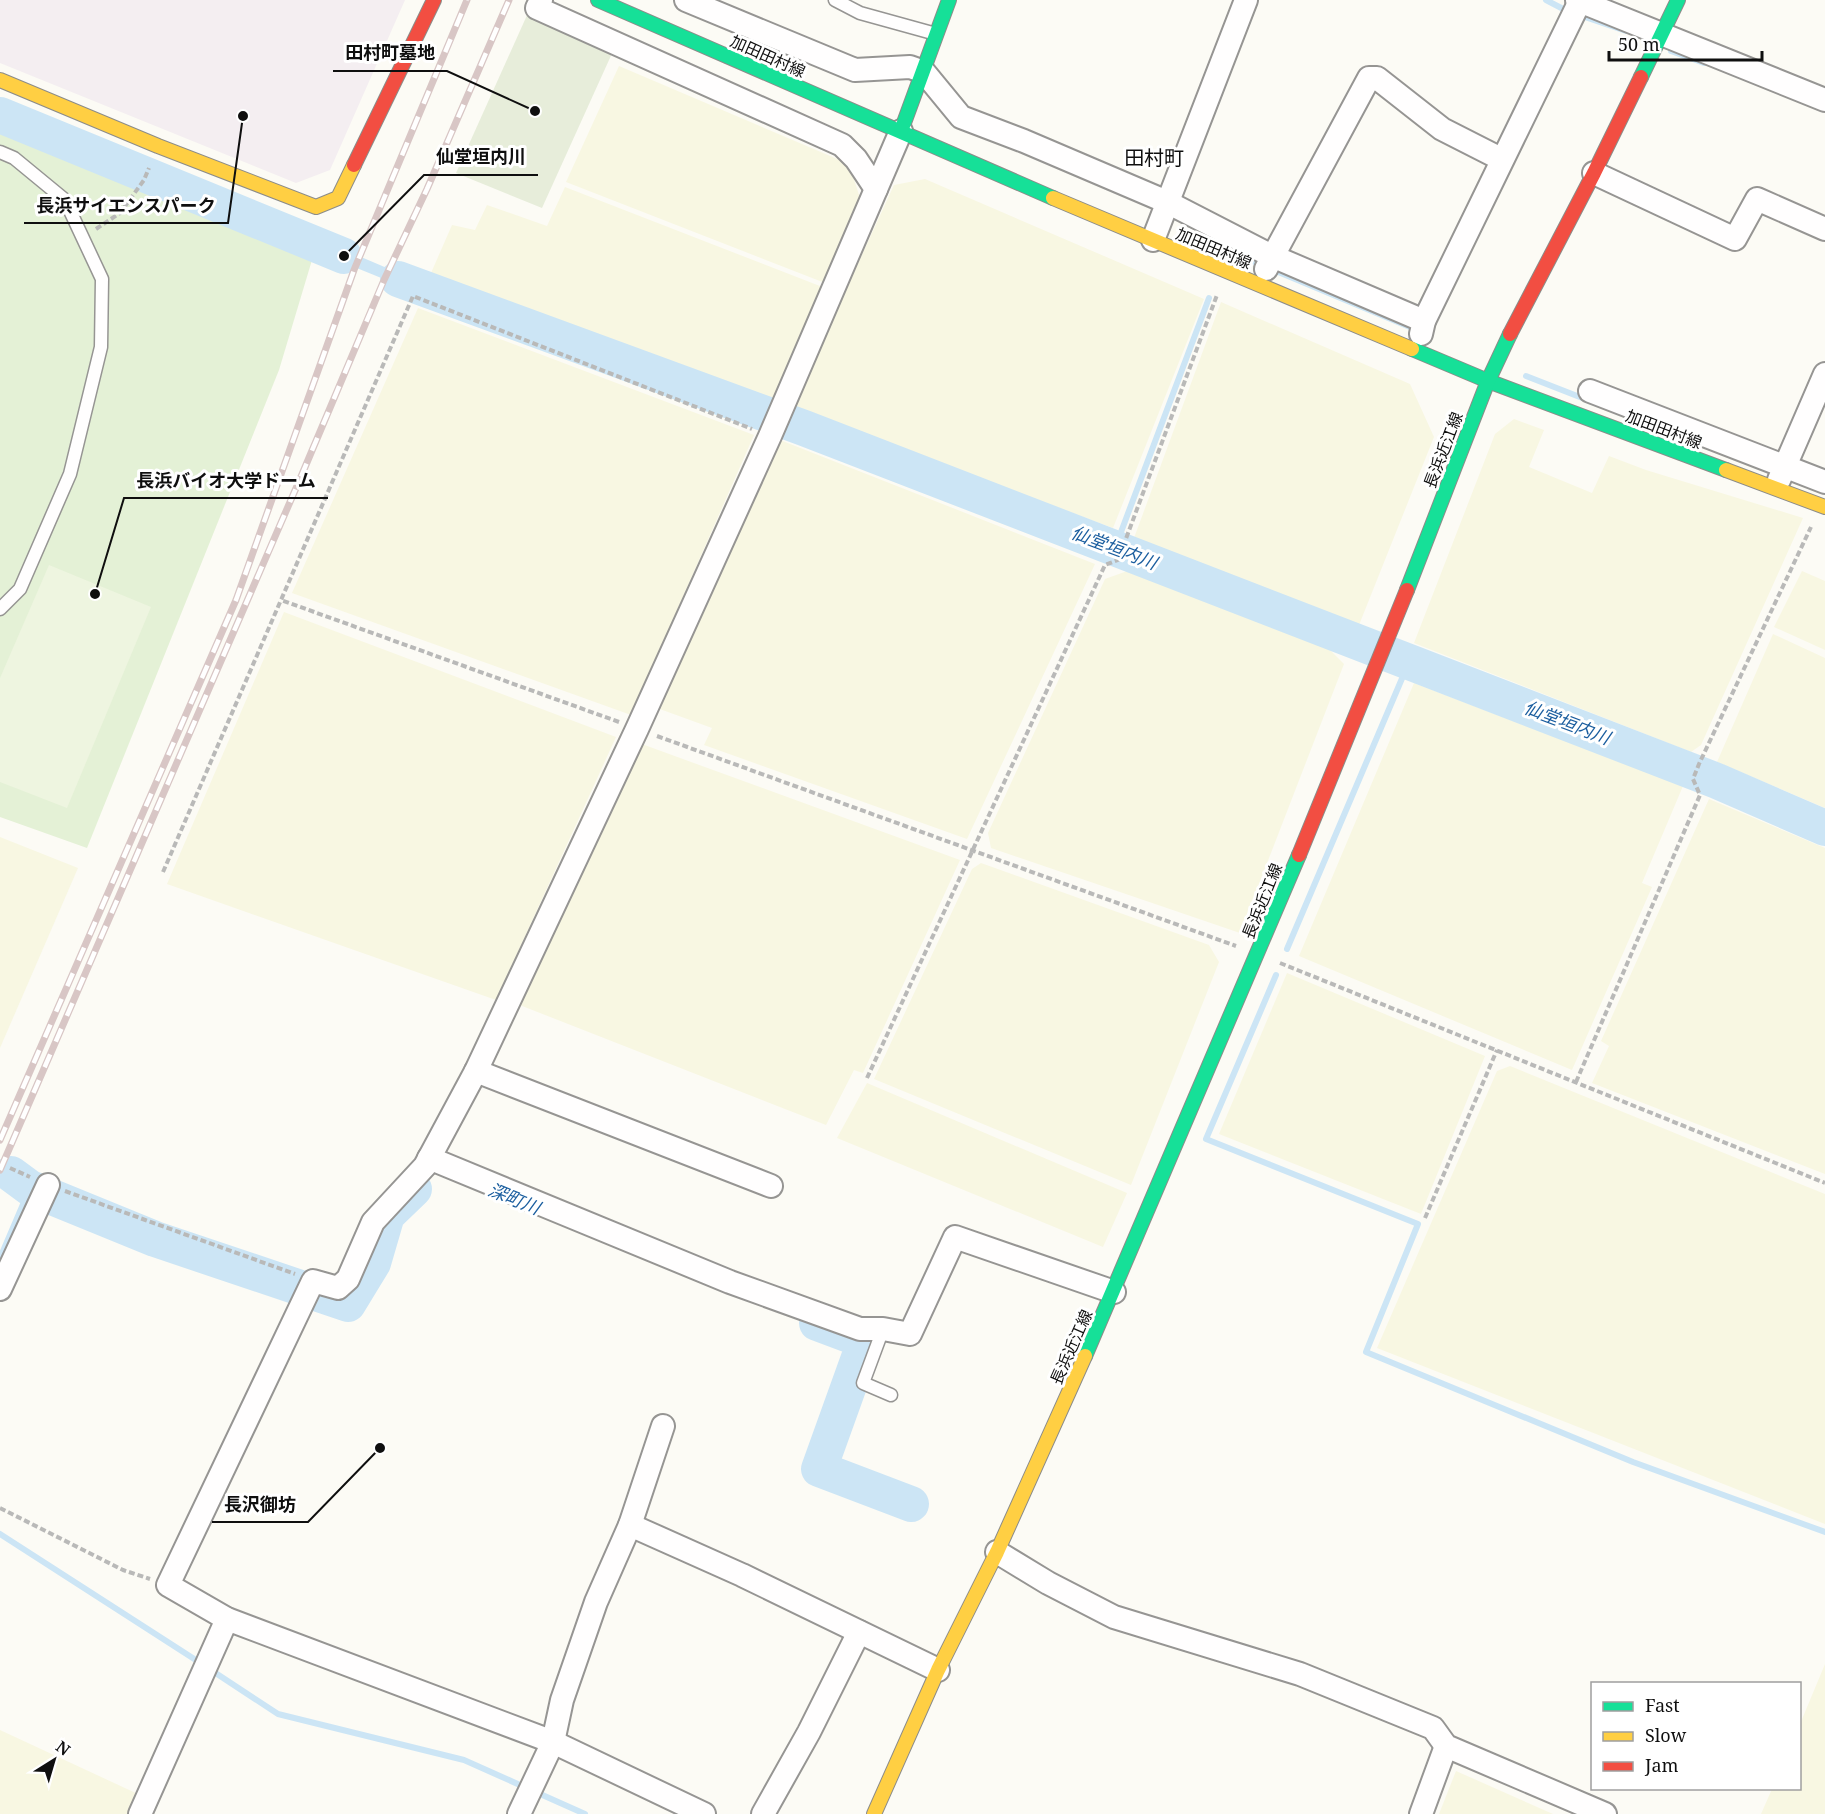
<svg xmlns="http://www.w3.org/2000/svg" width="1825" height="1814" font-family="'Noto Serif','Noto Sans JP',serif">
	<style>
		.industrial { fill: #f4eef1 }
		.farmland { fill: #f8f7e2 }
		.green { fill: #e4f1d6 }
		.cemetery { fill: #e7edda }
		.pitch { fill: #eef5e0 }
		.water { fill: #cce5f5 }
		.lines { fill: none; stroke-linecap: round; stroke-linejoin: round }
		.stream { stroke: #cce5f5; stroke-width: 6 }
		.river { stroke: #cce5f5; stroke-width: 36 }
		.lane-casing { stroke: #969593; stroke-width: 15 }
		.street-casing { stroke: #969593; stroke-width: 26 }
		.fast-casing { stroke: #8c8c89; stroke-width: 16 }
		.slow-casing { stroke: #8c8c89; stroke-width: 16 }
		.jam-casing { stroke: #8c8c89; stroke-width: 16 }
		.path { stroke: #b9b9b8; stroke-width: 4; stroke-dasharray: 6 3; stroke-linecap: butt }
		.lane { stroke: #fffefe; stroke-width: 12 }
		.street { stroke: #fffefe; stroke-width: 22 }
		.fast { stroke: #16e098; stroke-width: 14 }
		.slow { stroke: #ffcf43; stroke-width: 14 }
		.jam { stroke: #f24e42; stroke-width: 14 }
		.rail-casing { stroke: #d8c6c5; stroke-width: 7 }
		.rail { stroke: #fff; stroke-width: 4.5; stroke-dasharray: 14; stroke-linecap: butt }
		.labels { text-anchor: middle; stroke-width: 6; stroke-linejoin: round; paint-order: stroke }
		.street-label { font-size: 16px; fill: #0f0f0f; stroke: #fff }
		.water-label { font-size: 18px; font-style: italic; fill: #1b5e9f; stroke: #fff }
		.quarter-label { font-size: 20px; fill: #0f0f0f; stroke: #fff }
		.leader { fill: none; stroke: #0f0f0f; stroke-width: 2 }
		.callout-dot { fill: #0f0f0f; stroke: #fff; stroke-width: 2 }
		.callout-label { font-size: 18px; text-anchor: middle; font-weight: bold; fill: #0f0f0f; stroke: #fff; stroke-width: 6; stroke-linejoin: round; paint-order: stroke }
	</style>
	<rect width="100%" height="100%" fill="#fcfbf5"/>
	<path class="industrial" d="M0 0H405L330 170 296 183 0 63Z"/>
	<g class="farmland">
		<path d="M619 66 849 164 861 201 825 283 566 182Z"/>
		<path d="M925 179 1204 299 1113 528 791 409 894 185Z"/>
		<path d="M565 187 825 288 773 401 431 273 452 225 475 230 487 205 547 226Z"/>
		<path d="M1221 302 1410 384 1434 437 1359 625 1134 538Z"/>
		<path d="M418 308 754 435 631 715 292 593Z"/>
		<path d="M1514 419 1544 430 1529 467 1592 493 1609 456 1646 470 1803 518 1701 745 1691 752 1414 643 1495 434Z"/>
		<path d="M780 440 1095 564 967 839 704 745 712 728 657 708Z"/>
		<path d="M1130 570 1328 648 1344 664 1240 933 991 848 988 833 1105 579Z"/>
		<path d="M1802 571 1825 581V650L1774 627Z"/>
		<path d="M284 612 616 737 496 1000 167 884Z"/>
		<path d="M1773 634 1825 658V808L1717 762Z"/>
		<path d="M1414 683 1683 786 1642 883 1652 887 1572 1070 1299 956Z"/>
		<path d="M639 743 960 860 863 1073 854 1070 826 1125 517 1004Z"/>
		<path d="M1709 799 1825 848V1174L1592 1083 1609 1046 1601 1041Z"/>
		<path d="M0 837 78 868 0 1048Z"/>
		<path d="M981 863 1209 945 1219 962 1131 1185 874 1079 972 869Z"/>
		<path d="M1287 973 1485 1056 1421 1214 1219 1134Z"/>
		<path d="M1510 1066 1825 1194V1524L1377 1348 1497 1071Z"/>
		<path d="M867 1083 1127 1193 1103 1247 837 1138Z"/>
		<path d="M1825 1664V1814H1761L1772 1789 1800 1788V1724Z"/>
		<path d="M0 1730 140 1795 131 1814H0Z"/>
		<path d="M1456 1771 1553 1814H1439Z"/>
	</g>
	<path class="green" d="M0 133 312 260 279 370 87 848 0 817Z"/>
	<path class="cemetery" d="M528 13 614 49 542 208 456 173Z"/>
	<path class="pitch" d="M49 565 151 607 67 808 0 782V678Z"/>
	<path class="water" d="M347 251 401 274 396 284 342 262Z"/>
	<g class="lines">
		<g class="stream">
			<path d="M1546 0 1569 12"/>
			<path d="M1579 15 1626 31"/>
			<path d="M1671 51 1704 63"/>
			<path d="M1228 251 1262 265"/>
			<path d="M1271 269 1417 330"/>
			<path d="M1526 376 1590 401"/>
			<path d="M1115 548 1209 298"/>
			<path d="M1287 949 1409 662"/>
			<path d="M1276 975 1206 1139 1418 1224 1366 1352 1633 1462 1825 1532"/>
			<path d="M0 1258 30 1188"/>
			<path d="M0 1534 202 1664"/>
			<path d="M211 1670 278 1714 464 1760 585 1814"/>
		</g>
		<g class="river">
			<path d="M0 115 344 256"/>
			<path d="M398 279 804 428 1717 781 1825 828"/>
			<path d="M11 1174 30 1188 155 1239 348 1304 373 1263 387 1215 414 1189"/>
			<path d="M817 1323 865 1341 819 1469 911 1504"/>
		</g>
		<g class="lane-casing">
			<g id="lane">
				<path d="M835 0 860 13 936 34"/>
				<path d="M0 152 14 158 65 200 102 279 101 347 70 474 20 589 0 609"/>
				<path d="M883 1329 863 1383 891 1395"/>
			</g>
		</g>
		<g class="street-casing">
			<g id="street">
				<path d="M541 0 537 8 842 145 856 159 876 189"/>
				<path d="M686 0 855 70 910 67 924 72 961 117 1024 141 1167 202 1272 256 1424 321"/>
				<path d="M1577 0 1825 100"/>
				<path d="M1594 173 1735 239 1757 199 1825 229"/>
				<path d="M1153 240 1246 0"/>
				<path d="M1266 269 1369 78H1377L1442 129 1501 159"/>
				<path d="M1421 334 1424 321 1580 1"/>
				<path d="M1590 391 1825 482"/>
				<path d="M1779 480 1825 374"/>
				<path d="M476 1071 771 1186"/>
				<path d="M429 1158 730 1282 860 1329H883L910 1334 955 1237 1114 1292"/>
				<path d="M0 1289 48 1185"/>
				<path d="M630 1525 742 1575 938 1670"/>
				<path d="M997 1552 1048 1583 1114 1617 1300 1674 1433 1728 1446 1746 1605 1814"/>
				<path d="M140 1814 227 1619"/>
				<path d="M519 1814 553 1742 562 1700 596 1602 630 1525 663 1426"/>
				<path d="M704 1814 553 1742 227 1619 168 1585 313 1281 338 1288 348 1279 373 1222 425 1166 476 1071 637 729 770 436 901 131"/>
				<path d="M763 1814 809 1732 859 1632"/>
				<path d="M1421 1814 1446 1746"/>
			</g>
		</g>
		<g class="fast-casing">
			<g id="fast">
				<path d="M598 0 1053 198"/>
				<path d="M1641 77 1678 0"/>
				<path d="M901 131 949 0"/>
				<path d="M1412 349 1488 381 1726 470"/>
				<path d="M1407 590 1488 381 1510 334"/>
				<path d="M1085 1356 1299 855"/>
			</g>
		</g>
		<g class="slow-casing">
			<g id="slow">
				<path d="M0 80 158 146 316 207 338 198 354 165"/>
				<path d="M1053 198 1412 349"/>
				<path d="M1726 470 1825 507"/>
				<path d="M874 1814 938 1670 997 1552 1085 1356"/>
			</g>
		</g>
		<g class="jam-casing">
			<g id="jam">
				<path d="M354 165 434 0"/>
				<path d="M1510 334 1594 173 1641 77"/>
				<path d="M1299 855 1407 590"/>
			</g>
		</g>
		<g class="path">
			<path d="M96 229 120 213 144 180 149 168"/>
			<path d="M619 722 281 600 413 296 752 429"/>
			<path d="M657 736 1236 946"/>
			<path d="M163 872 281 600"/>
			<path d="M1280 963 1825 1183"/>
			<path d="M867 1078 1105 565 1118 560 1217 295"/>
			<path d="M1576 1082 1700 795 1693 779 1699 764 1811 527"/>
			<path d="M10 1168 30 1177"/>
			<path d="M65 1191 295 1274"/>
			<path d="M1425 1218 1497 1050"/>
			<path d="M0 1508 123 1570 150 1579"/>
		</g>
		<use href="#lane" class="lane"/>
		<use href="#street" class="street"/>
		<use href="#fast" class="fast"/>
		<use href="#slow" class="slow"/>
		<use href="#jam" class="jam"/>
		<g class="rail-casing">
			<g id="rail">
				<path d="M0 1140 236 600 354 270 467 0"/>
				<path d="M0 1170 300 479 384 280 427 189 509 0"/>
			</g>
		</g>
		<use href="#rail" class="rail"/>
	</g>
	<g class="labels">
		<g class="street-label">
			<text transform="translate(768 56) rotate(24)" y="6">加田田村線</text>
			<text transform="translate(1214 248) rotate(23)" y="6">加田田村線</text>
			<text transform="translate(1664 429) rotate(21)" y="6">加田田村線</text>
			<text transform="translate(1443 450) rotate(-69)" y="6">長浜近江線</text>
			<text transform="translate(1262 901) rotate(-68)" y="6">長浜近江線</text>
			<text transform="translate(1071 1347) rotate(-66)" y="6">長浜近江線</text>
		</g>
		<g class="water-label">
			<text transform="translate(1114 548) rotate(21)" y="6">仙堂垣内川</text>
			<text transform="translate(1567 723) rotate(21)" y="6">仙堂垣内川</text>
			<text transform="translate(514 1199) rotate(22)" y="6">深町川</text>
		</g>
		<g class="quarter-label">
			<text x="1154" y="165">田村町</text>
		</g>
	</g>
	<path class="leader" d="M535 111L447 71H333M344 256L424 175H538M243 116L228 223H24M95 594L124 498H328M380 1448L308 1522H212"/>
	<g class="callout-dot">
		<circle cx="535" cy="111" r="6"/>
		<circle cx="344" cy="256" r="6"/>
		<circle cx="243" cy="116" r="6"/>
		<circle cx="95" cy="594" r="6"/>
		<circle cx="380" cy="1448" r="6"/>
	</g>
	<g class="callout-label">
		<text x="390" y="59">田村町墓地</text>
		<text x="481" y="163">仙堂垣内川</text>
		<text x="126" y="212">長浜サイエンスパーク</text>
		<text x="226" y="487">長浜バイオ大学ドーム</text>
		<text x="260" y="1511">長沢御坊</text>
	</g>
	<rect x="1591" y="1682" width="210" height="108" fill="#ffffff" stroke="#9f9f9f" stroke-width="1.5"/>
	<rect x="1603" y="1702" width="30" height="9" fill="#16e098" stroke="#9f9f9f" stroke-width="1.5"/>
	<text x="1645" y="1712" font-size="18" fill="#0f0f0f">Fast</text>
	<rect x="1603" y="1732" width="30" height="9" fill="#ffcf43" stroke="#9f9f9f" stroke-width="1.5"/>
	<text x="1645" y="1742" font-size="18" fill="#0f0f0f">Slow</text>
	<rect x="1603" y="1762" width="30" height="9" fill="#f24e42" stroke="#9f9f9f" stroke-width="1.5"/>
	<text x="1645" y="1772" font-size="18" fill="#0f0f0f">Jam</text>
	<g transform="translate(54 1760) rotate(37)" stroke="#ffffff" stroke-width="4.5" paint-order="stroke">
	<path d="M0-4.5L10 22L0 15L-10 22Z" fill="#0f0f0f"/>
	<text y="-9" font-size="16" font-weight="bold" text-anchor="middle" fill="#0f0f0f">N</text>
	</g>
	<path d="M1609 51v9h153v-9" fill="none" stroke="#0f0f0f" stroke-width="3"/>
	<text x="1618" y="51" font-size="18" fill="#0f0f0f" stroke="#ffffff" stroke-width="4.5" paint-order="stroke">50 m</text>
</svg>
